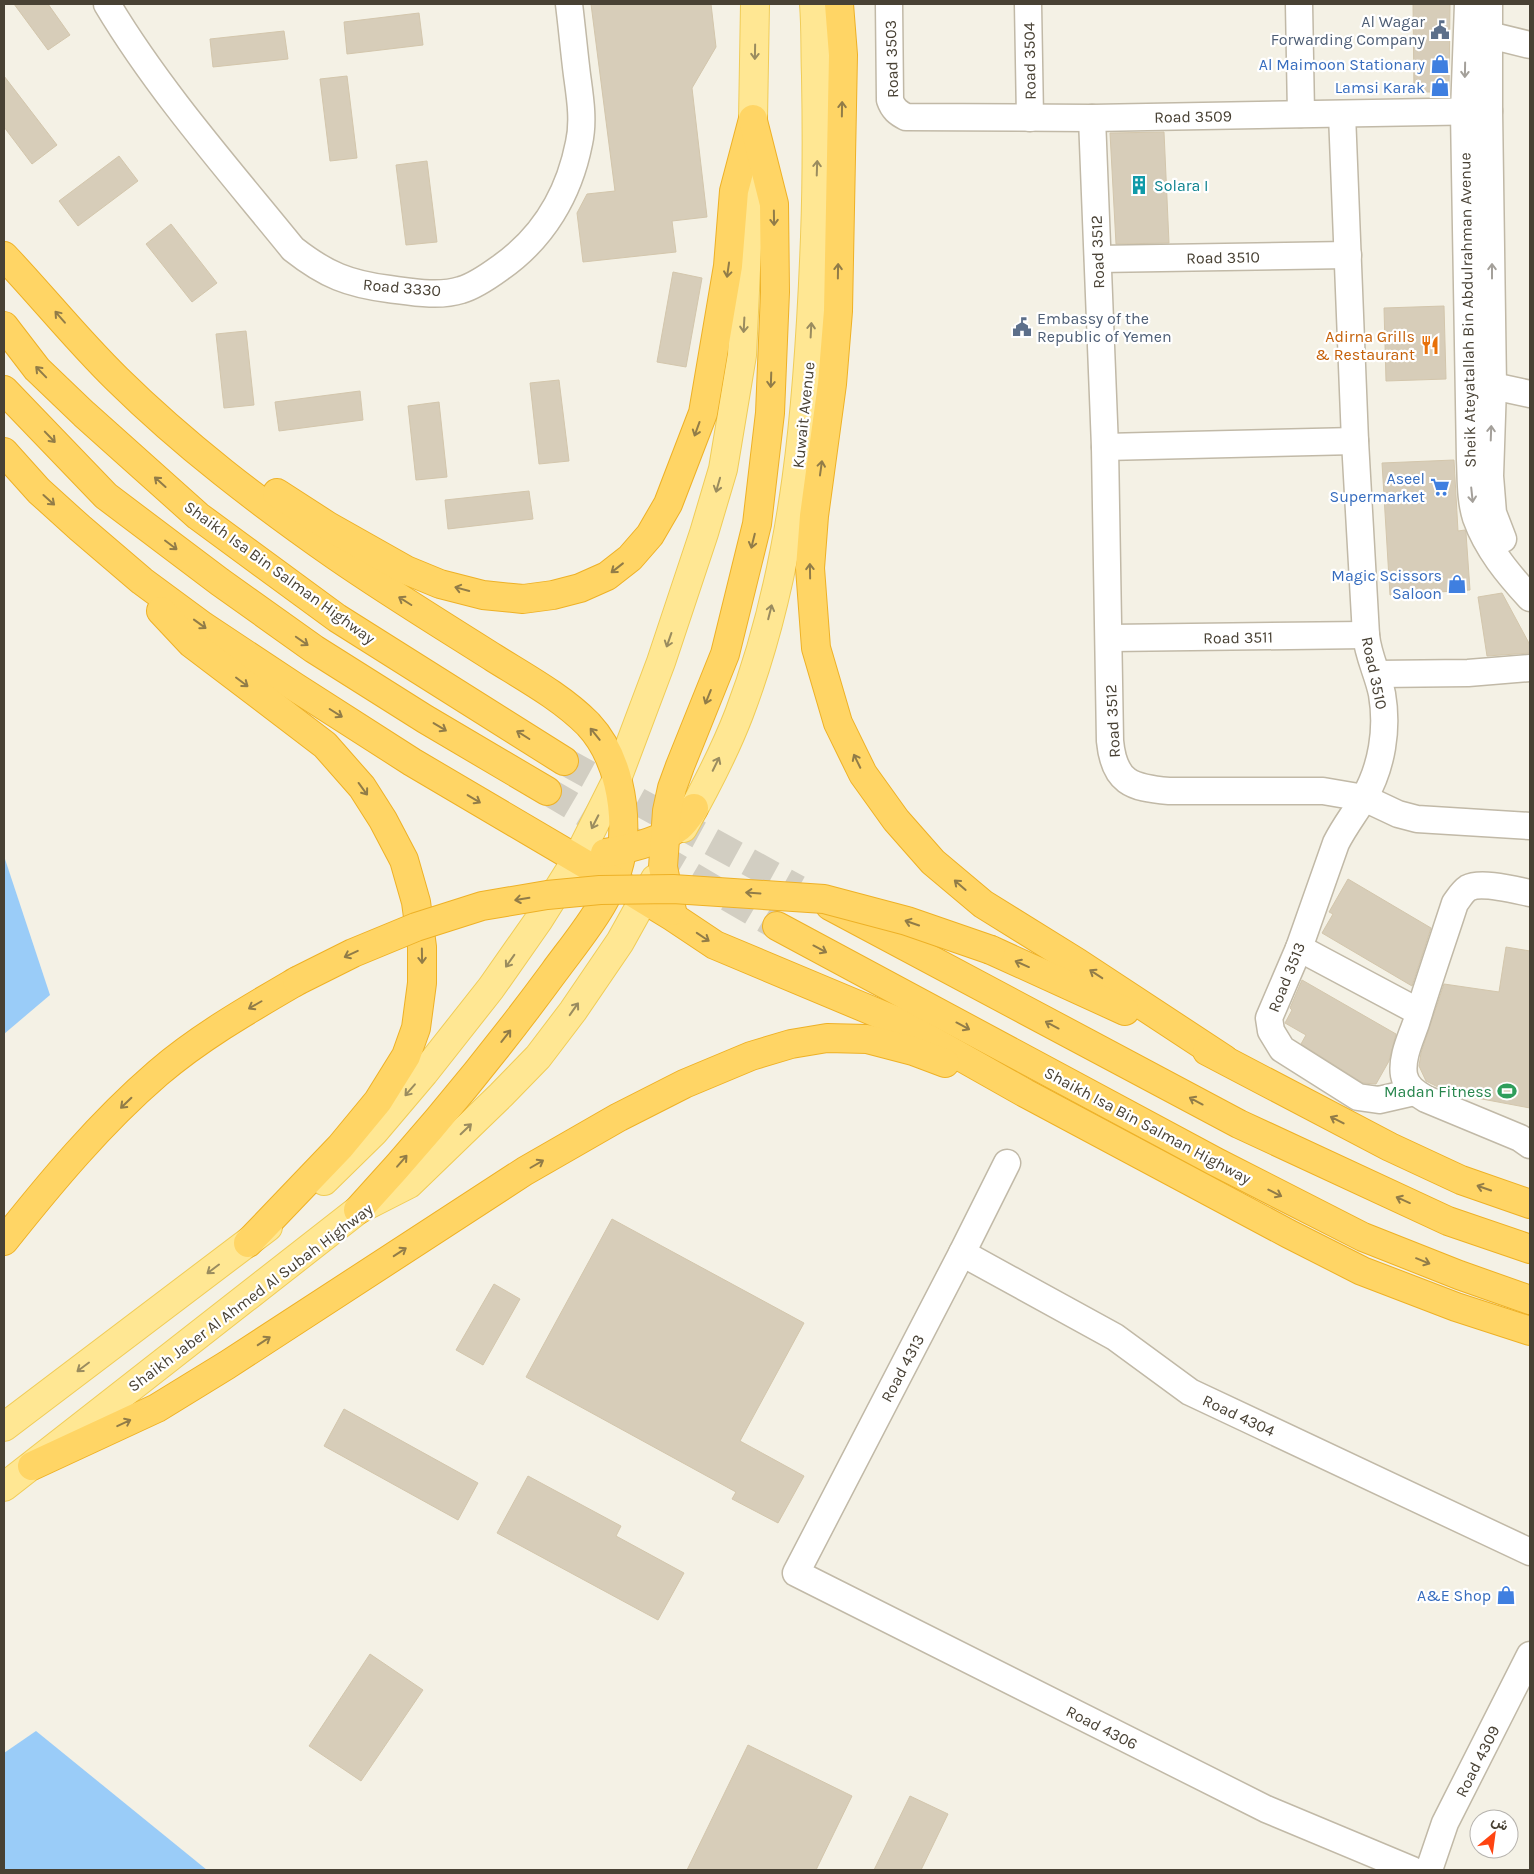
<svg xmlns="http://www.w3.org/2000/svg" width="1534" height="1874" font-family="Karla,Vazirmatn,sans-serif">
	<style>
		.water { fill: #9accf8 }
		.building { fill: #d7cdb9; stroke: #d3c6ac }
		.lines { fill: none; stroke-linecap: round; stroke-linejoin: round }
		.highway-tunnel { stroke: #d2cec2; stroke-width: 28; stroke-dasharray: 28 14; stroke-linecap: butt }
		.minor-casing { stroke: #c1b9a7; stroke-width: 29 }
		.major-casing { stroke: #f0cc57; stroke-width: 30 }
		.highway-casing { stroke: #eeb126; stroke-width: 30 }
		.minor { stroke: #fff; stroke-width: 26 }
		.major { stroke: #ffe793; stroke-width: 28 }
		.highway { stroke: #ffd565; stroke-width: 28 }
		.highway-bridge-casing { stroke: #eeb126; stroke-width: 30; stroke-linecap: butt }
		.highway-bridge { stroke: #ffd565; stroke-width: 28 }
		.oneway { stroke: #9a8c5f }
		.oneway2 { stroke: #a4a09a }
		.oneway3 { stroke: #917c48 }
		.labels { text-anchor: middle; stroke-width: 4.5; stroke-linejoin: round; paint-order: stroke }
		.service-label { font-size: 16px; fill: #4e5e75; stroke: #fff; text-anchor: end }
		.street-label { font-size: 16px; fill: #484134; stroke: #fff }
		.shop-label { font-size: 16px; fill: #366cbe; stroke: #fff; text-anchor: end }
		.culture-label { font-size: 16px; fill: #0d838f; stroke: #fff; text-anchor: start }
		.food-label { font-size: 16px; fill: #c56008; stroke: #fff; text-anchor: end }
		.leisure-label { font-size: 16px; fill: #27864d; stroke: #fff; text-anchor: end }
	</style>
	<rect width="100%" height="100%" fill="#f4f1e5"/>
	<g class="water">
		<path d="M4 856 50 995 4 1034Z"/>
		<path d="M36 1731 207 1870H4V1753Z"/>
	</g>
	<g class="building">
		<path d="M14 4H48L70 35 48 50Z"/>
		<path d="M591 4H711L716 47 692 88 707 217 672 221 676 252 583 262 577 213 587 194 615 191Z"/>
		<path d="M1413 4H1450L1449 92H1414Z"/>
		<path d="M419 13 423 45 347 54 344 22Z"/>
		<path d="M284 31 288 59 213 67 210 39Z"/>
		<path d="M4 76 57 145 32 164 4 127Z"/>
		<path d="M347 76 357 158 330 161 320 79Z"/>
		<path d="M1164 132 1169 243 1116 244 1110 133Z"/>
		<path d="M119 156 138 181 78 226 59 201Z"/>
		<path d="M427 161 437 242 406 245 396 165Z"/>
		<path d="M171 224 217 283 192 302 146 244Z"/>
		<path d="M673 272 702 278 686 367 657 362Z"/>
		<path d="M1444 306 1446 379 1386 381 1384 308Z"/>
		<path d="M246 331 254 405 224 408 216 334Z"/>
		<path d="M559 380 569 461 539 464 530 383Z"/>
		<path d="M360 391 363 420 279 431 275 402Z"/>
		<path d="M439 402 447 477 416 480 408 406Z"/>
		<path d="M1454 460 1458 531 1465 530 1466 533 1470 590 1390 595 1382 463Z"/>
		<path d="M529 491 533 519 448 529 445 500Z"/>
		<path d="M1502 593 1530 645V653L1487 656 1478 597Z"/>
		<path d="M1348 879 1431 928 1412 986 1322 933 1333 914 1329 912Z"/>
		<path d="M1506 947 1530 951V1108L1450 1093 1426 1081 1419 1066 1421 1053 1444 984 1499 992Z"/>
		<path d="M1302 980 1396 1034 1389 1061 1376 1084 1363 1083 1301 1044 1306 1035 1285 1023 1292 1010 1290 1008Z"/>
		<path d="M612 1219 804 1323 740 1441 804 1476 778 1523 732 1499 736 1492 526 1377Z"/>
		<path d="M494 1284 520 1299 483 1365 456 1350Z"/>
		<path d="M344 1409 478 1483 458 1520 324 1446Z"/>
		<path d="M528 1476 621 1526 616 1536 684 1573 658 1620 497 1533Z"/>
		<path d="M370 1654 423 1690 361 1781 309 1746Z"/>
		<path d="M748 1745 852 1796 816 1870H687Z"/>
		<path d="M910 1796 948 1814 921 1870H874Z"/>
	</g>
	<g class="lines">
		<g class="highway-tunnel">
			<path d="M564 761 798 889"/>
			<path d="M547 791 777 926"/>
		</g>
		<g class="minor-casing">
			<g id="minor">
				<path d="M107 4C159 91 229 170 293 249 326 275 349 284 389 289 412 292 439 297 461 290 475 286 489 276 500 268 543 238 569 194 579 143 584 121 580 97 577 75 574 51 572 28 569 4"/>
				<path d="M889 4 890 100C893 109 898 113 906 117L1092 118 1489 111"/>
				<path d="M1028 4 1030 118"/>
				<path d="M1299 4 1301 114"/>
				<path d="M1468 4 1464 112 1470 460C1471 479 1470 499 1476 518 1487 549 1508 574 1530 598"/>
				<path d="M1489 4V111L1493 386 1490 476 1493 513 1503 539"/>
				<path d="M1473 31 1530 45"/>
				<path d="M1342 114 1355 441 1366 635C1368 656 1378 674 1382 694 1388 729 1382 767 1364 798 1355 813 1344 827 1336 843L1299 948 1269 1018 1271 1031 1282 1049 1358 1097 1379 1100 1414 1092"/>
				<path d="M1092 118 1105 447 1110 741C1114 782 1131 788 1169 791H1323L1364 798 1398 814 1417 819 1530 826"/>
				<path d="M1098 259 1348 255"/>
				<path d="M1493 386 1530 394"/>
				<path d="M1105 447 1355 441"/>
				<path d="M1110 638 1366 635"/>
				<path d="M1377 674 1468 673 1530 668"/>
				<path d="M1530 893C1515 890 1481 881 1468 888 1462 892 1459 898 1455 903 1442 943 1428 983 1416 1023 1411 1038 1401 1058 1404 1075 1406 1087 1416 1093 1426 1099L1520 1138 1530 1145"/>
				<path d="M1299 948 1419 1012"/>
				<path d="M1007 1163 962 1253 796 1573 1266 1809 1412 1870"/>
				<path d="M962 1253 1115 1337 1190 1392 1530 1552"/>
				<path d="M1429 1870 1445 1823 1530 1655"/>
			</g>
		</g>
		<g class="major-casing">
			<g id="major">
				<path d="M683 828C704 791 724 753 739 714 797 562 809 398 815 237 817 183 817 130 816 76 815 52 816 28 814 4"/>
				<path d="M324 1181 374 1132 424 1073 491 988 538 921 577 859 617 779 661 662 704 533 723 469 742 355 753 119 755 4"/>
				<path d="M4 1427 268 1227"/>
				<path d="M4 1487 358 1210 409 1184 501 1095 538 1057 573 1011 620 942 655 879"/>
			</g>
		</g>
		<g class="highway-casing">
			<g id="highway">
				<path d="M839 4 843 55 838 311 832 384 814 516 810 568 816 648 838 723 863 774 896 820 933 862 983 904 1078 963 1224 1059"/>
				<path d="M4 256C42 296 77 340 117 379 185 446 259 502 336 556 388 592 442 625 494 658 526 678 561 697 588 724 618 756 627 807 622 850 616 896 581 935 554 972 493 1055 428 1134 358 1210"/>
				<path d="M4 326 37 369 84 414 198 516 337 618 564 761"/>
				<path d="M4 390 106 496 220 582 314 649 425 719 547 791"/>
				<path d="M4 452 39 491 80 528 142 581 203 626 295 687 412 762 614 881 673 917 715 945 901 1023 1025 1093 1289 1234 1362 1271 1456 1307 1530 1331"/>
				<path d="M277 493 328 526 406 570 440 584 483 595 523 599 553 595 580 588 607 576 630 558 650 535 668 504 703 413 728 266 734 191 753 119"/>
				<path d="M161 611 191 643 325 745 362 787 383 820 404 860 416 902 422 947V983L416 1028 406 1056 378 1101 340 1147 248 1243"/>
				<path d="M605 853C628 849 661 841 679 827 685 822 690 814 694 808"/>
				<path d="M830 906 1239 1124 1448 1221 1530 1249"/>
				<path d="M672 911 663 867 667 811 672 788 680 766 725 654 757 524 770 413 775 292 774 204 753 121"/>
				<path d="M777 926 1216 1162 1363 1237 1459 1275 1530 1300"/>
				<path d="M991 950 1125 1011"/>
				<path d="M1207 1051 1390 1147 1461 1180 1530 1204"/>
				<path d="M4 1241C51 1182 100 1123 158 1073 200 1037 249 1009 297 981"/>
				<path d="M32 1466 157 1408 227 1365 525 1171 619 1117 684 1084 751 1056 791 1044 827 1038 867 1039 913 1051 945 1063"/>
			</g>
		</g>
		<use href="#minor" class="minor"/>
		<use href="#major" class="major"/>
		<use href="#highway" class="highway"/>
		<g class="highway-bridge-casing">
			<path id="highway-bridge" d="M297 981 353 953 416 927 482 906 547 895 600 890 673 889 824 899 907 921 991 950"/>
		</g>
		<use href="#highway-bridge" class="highway-bridge"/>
	</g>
	<defs><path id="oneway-shaft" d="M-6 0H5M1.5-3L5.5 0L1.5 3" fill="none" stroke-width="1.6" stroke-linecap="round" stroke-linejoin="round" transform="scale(1.25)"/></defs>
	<g class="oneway">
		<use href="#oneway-shaft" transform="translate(755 52) rotate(91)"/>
		<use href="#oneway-shaft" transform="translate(817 168) rotate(-88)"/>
		<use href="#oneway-shaft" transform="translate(744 325) rotate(93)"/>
		<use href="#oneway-shaft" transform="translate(811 330) rotate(-87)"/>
		<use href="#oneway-shaft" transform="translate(718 485) rotate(106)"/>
		<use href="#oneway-shaft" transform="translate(770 612) rotate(-76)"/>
		<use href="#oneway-shaft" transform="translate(669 640) rotate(109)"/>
		<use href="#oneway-shaft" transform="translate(716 764) rotate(-64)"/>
		<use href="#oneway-shaft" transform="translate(595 822) rotate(117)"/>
		<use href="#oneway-shaft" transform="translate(510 961) rotate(125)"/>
		<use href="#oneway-shaft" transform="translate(574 1009) rotate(-55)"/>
		<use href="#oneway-shaft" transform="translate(410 1090) rotate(131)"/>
		<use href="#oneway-shaft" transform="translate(466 1129) rotate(-44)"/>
		<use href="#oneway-shaft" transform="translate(213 1269) rotate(143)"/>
		<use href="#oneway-shaft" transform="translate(83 1367) rotate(143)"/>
	</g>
	<g class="oneway2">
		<use href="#oneway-shaft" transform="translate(1465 70) rotate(91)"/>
		<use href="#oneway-shaft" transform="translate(1492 271) rotate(-90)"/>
		<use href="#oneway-shaft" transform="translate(1491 433) rotate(-88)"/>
		<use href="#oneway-shaft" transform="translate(1472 495) rotate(84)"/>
	</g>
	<g class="oneway3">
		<use href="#oneway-shaft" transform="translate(842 109) rotate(-89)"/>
		<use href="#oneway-shaft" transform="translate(774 218) rotate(89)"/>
		<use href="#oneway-shaft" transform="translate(728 270) rotate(98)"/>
		<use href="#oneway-shaft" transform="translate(838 271) rotate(-89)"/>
		<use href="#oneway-shaft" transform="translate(60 317) rotate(-131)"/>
		<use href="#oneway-shaft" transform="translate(41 372) rotate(-134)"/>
		<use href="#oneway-shaft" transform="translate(771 380) rotate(92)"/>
		<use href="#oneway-shaft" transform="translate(697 429) rotate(110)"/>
		<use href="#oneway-shaft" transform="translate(50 437) rotate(46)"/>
		<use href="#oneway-shaft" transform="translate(821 468) rotate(-82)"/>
		<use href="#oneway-shaft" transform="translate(160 482) rotate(-138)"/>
		<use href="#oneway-shaft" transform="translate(49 500) rotate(42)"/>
		<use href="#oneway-shaft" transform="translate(753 541) rotate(104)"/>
		<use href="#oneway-shaft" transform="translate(171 545) rotate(37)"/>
		<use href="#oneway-shaft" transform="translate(617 568) rotate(142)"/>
		<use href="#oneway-shaft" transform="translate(810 571) rotate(-91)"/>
		<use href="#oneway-shaft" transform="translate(462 589) rotate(-165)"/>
		<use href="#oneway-shaft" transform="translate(405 601) rotate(-148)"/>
		<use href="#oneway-shaft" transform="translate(200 624) rotate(36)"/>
		<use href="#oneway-shaft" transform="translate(302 641) rotate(35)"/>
		<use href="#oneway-shaft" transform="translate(242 682) rotate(37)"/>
		<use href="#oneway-shaft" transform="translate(708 697) rotate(112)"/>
		<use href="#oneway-shaft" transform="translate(336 713) rotate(32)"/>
		<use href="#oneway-shaft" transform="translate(440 727) rotate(31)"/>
		<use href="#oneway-shaft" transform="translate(595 734) rotate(-129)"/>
		<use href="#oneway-shaft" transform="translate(523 735) rotate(-148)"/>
		<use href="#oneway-shaft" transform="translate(857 761) rotate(-116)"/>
		<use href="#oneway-shaft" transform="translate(363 789) rotate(54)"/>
		<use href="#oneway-shaft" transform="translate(474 799) rotate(31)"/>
		<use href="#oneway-shaft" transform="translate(960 885) rotate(-139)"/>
		<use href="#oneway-shaft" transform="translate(753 893) rotate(-176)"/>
		<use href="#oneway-shaft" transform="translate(522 899) rotate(171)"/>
		<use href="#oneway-shaft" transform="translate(912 923) rotate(-161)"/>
		<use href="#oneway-shaft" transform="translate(703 937) rotate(34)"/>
		<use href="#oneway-shaft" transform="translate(820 949) rotate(28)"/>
		<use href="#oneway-shaft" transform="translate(351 954) rotate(155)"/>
		<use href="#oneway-shaft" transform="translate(422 956) rotate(89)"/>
		<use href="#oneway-shaft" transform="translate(1022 964) rotate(-156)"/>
		<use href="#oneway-shaft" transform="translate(1096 974) rotate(-147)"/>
		<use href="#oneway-shaft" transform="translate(255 1005) rotate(150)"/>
		<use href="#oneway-shaft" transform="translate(1052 1025) rotate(-152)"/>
		<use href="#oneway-shaft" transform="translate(963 1026) rotate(28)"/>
		<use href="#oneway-shaft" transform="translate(506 1036) rotate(-52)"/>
		<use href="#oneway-shaft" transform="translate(1196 1101) rotate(-152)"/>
		<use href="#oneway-shaft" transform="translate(126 1103) rotate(136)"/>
		<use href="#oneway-shaft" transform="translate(1337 1120) rotate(-153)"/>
		<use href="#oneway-shaft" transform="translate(402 1161) rotate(-49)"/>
		<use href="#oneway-shaft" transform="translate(537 1164) rotate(-30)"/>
		<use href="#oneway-shaft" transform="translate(1484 1188) rotate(-161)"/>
		<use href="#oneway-shaft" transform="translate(1275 1193) rotate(27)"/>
		<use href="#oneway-shaft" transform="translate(1403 1200) rotate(-156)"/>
		<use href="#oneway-shaft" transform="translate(400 1252) rotate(-33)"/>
		<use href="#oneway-shaft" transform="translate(1423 1261) rotate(22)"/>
		<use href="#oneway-shaft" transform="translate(264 1341) rotate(-33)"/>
		<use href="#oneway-shaft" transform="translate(124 1423) rotate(-25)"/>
	</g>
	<defs>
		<g id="civic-bare" transform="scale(1.5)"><path d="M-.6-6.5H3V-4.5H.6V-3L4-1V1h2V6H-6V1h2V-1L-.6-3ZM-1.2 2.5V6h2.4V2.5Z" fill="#5c6f8a" stroke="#fff" stroke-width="2.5" paint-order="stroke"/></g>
		<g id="shop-bare" transform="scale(1.5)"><path d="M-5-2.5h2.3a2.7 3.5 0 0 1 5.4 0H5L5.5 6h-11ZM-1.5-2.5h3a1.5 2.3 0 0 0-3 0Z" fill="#3f7fe0" stroke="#fff" stroke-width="2.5" paint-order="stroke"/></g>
		<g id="building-bare" transform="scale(1.5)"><path d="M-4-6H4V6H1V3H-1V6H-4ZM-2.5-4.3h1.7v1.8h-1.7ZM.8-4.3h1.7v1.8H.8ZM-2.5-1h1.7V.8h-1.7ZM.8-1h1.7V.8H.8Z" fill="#0f9aa8" stroke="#fff" stroke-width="2.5" paint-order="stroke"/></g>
		<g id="restaurant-bare" transform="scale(1.5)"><path d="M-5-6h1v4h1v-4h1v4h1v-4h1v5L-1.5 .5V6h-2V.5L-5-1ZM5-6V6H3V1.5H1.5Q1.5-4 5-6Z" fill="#e8710a" stroke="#fff" stroke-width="2.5" paint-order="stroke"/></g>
		<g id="supermarket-bare" transform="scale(1.5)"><path d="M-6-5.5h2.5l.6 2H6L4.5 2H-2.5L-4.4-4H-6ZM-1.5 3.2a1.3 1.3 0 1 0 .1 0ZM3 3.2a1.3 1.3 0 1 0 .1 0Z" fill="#3f7fe0" stroke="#fff" stroke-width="2.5" paint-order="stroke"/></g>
		<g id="stadium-bare" transform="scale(1.5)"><path d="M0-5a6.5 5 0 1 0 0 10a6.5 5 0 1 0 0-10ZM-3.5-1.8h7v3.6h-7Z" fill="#2e9e5b" stroke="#fff" stroke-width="2.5" paint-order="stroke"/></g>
	</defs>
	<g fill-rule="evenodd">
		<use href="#civic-bare" x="1440" y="30"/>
		<use href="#shop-bare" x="1440" y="64"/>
		<use href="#shop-bare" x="1440" y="87"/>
		<use href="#building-bare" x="1139" y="185"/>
		<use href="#civic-bare" x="1022" y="327"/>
		<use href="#restaurant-bare" x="1430" y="345"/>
		<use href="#supermarket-bare" x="1440" y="487"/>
		<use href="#shop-bare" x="1457" y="584"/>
		<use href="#stadium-bare" x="1507" y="1091"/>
		<use href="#shop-bare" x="1506" y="1595"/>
	</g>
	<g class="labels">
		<g class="service-label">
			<text x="1425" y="27">Al Wagar<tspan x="1425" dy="18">Forwarding Company</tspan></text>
			<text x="1037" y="324" text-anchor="start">Embassy of the<tspan x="1037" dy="18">Republic of Yemen</tspan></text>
		</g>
		<g class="street-label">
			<text transform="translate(891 59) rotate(-92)" y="6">Road 3503</text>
			<text transform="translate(1029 61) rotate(-91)" y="6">Road 3504</text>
			<text transform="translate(1193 116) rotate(-1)" y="6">Road 3509</text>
			<text transform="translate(1097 252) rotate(-92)" y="6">Road 3512</text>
			<text transform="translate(1223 257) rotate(-1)" y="6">Road 3510</text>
			<text transform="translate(402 287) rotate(5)" y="6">Road 3330</text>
			<text transform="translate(1467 310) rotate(-91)" y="6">Sheik Ateyatallah Bin Abdulrahman Avenue</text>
			<text transform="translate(803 415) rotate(-84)" y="6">Kuwait Avenue</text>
			<text transform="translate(280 572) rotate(36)" y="6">Shaikh Isa Bin Salman Highway</text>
			<text transform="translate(1238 637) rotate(-1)" y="6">Road 3511</text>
			<text transform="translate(1375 673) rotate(78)" y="6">Road 3510</text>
			<text transform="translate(1112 721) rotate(-93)" y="6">Road 3512</text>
			<text transform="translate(1286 977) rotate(-68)" y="6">Road 3513</text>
			<text transform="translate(1148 1125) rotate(28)" y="6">Shaikh Isa Bin Salman Highway</text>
			<text transform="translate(250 1297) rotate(-37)" y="6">Shaikh Jaber Al Ahmed Al Subah Highway</text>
			<text transform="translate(902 1368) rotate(-62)" y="6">Road 4313</text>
			<text transform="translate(1239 1415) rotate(25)" y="6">Road 4304</text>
			<text transform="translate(1102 1727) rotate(27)" y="6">Road 4306</text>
			<text transform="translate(1477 1761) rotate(-63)" y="6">Road 4309</text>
		</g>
		<g class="shop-label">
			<text x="1425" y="70">Al Maimoon Stationary</text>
			<text x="1425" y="93">Lamsi Karak</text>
			<text x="1425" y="484">Aseel<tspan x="1425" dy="18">Supermarket</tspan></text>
			<text x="1442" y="581">Magic Scissors<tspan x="1442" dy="18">Saloon</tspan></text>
			<text x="1491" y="1601">A&amp;E Shop</text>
		</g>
		<g class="culture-label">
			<text x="1154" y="191">Solara I</text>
		</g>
		<g class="food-label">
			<text x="1415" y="342">Adirna Grills<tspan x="1415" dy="18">&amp; Restaurant</tspan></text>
		</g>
		<g class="leisure-label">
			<text x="1492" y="1097">Madan Fitness</text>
		</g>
	</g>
	<rect width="1534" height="1874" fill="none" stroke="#484134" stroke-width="10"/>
	<g transform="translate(1494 1834) rotate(29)"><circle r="24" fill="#ffffff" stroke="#b6b3ae"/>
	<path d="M0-4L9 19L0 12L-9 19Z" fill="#ff4411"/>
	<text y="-8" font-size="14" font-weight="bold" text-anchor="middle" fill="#484134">ش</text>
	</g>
</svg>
